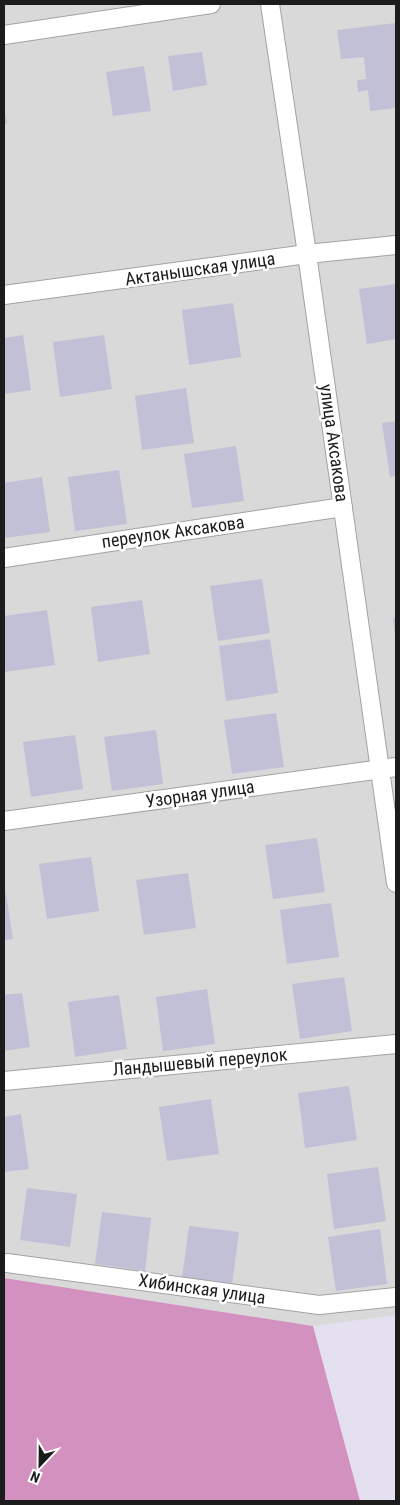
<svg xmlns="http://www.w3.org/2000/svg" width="400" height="1505" font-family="'Roboto Condensed',sans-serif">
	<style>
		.residential { fill: #d9d9da }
		.forest { fill: #d391bf }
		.building { fill: #c1c0d6 }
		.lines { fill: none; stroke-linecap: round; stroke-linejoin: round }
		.minor-casing { stroke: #a3a3a3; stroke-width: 20 }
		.minor { stroke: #fff; stroke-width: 18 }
		.labels { text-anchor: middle; stroke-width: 5; stroke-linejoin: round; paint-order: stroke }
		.street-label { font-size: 18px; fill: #1c1c1c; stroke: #fff }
	</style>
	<rect width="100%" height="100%" fill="#e4e0ef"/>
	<path class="residential" d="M4 4H396V1315L313 1326 4 1278Z"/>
	<path class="forest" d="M4 1278 313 1326 360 1501H4Z"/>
	<g class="building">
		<path d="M396 23V108L370 111 368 90 358 92 357 80 366 79 364 57 341 59 337 30Z"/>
		<path d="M202 52 207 85 173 91 168 56Z"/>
		<path d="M144 66 151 111 113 116 106 72Z"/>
		<path d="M4 107 7 123 4 124Z"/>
		<path d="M396 284V339L367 344 359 289Z"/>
		<path d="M233 303 241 357 189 365 182 310Z"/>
		<path d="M23 335 31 390 4 394V338Z"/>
		<path d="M104 335 112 389 60 397 53 342Z"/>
		<path d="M186 388 194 443 142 450 135 396Z"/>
		<path d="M396 421V476L390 477 382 423Z"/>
		<path d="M236 446 244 501 192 508 184 454Z"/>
		<path d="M119 470 127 524 75 531 68 477Z"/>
		<path d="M42 477 50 532 4 538V483Z"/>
		<path d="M262 579 270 633 218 641 210 586Z"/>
		<path d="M142 600 150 654 98 662 91 607Z"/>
		<path d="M47 610 55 665 4 672V616Z"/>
		<path d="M393 618H396V635L395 636Z"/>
		<path d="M270 639 278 693 226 701 219 646Z"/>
		<path d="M276 713 284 767 232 774 224 720Z"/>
		<path d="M156 730 163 784 112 791 104 737Z"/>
		<path d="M75 735 83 789 31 797 23 742Z"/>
		<path d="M317 838 325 892 273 899 265 845Z"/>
		<path d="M91 857 99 911 47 919 39 864Z"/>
		<path d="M188 873 196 928 144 935 136 880Z"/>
		<path d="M4 882 13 939 4 940Z"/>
		<path d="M331 903 339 957 287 964 280 910Z"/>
		<path d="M344 977 352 1031 300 1039 292 984Z"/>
		<path d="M207 989 215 1044 163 1051 156 997Z"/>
		<path d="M22 993 30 1047 4 1051V995Z"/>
		<path d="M119 995 127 1049 75 1057 68 1002Z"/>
		<path d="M349 1086 357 1140 305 1148 298 1093Z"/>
		<path d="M211 1099 219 1154 167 1161 159 1107Z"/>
		<path d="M21 1114 29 1169 4 1172V1117Z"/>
		<path d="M378 1167 386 1221 334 1229 327 1174Z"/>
		<path d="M27 1188 77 1194 70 1247 20 1240Z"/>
		<path d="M102 1212 151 1218 145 1271 95 1264Z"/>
		<path d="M189 1226 239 1232 232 1285 182 1278Z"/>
		<path d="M380 1229 387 1284 336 1291 328 1237Z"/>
	</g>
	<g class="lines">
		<g class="minor-casing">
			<g id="minor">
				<path d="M270 4 307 254 396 883"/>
				<path d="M4 35 211 4"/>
				<path d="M4 295 307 254 396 245"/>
				<path d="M4 558 343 507"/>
				<path d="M4 821 396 767"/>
				<path d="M4 1081 396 1044"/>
				<path d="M7 1263 319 1305 396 1297"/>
			</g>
		</g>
		<use href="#minor" class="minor"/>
	</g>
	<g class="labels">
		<g class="street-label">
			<text transform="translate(200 269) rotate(-8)" y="6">Актанышская улица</text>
			<text transform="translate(334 443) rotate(82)" y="6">улица Аксакова</text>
			<text transform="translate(173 532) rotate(-8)" y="6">переулок Аксакова</text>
			<text transform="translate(200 794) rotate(-8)" y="6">Узорная улица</text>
			<text transform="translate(200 1062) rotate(-5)" y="6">Ландышевый переулок</text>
			<text transform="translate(202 1289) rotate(8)" y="6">Хибинская улица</text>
		</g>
	</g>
	<rect width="400" height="1505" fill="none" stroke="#1c1c1c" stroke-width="10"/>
	<g transform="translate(40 1465) rotate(202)" stroke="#ffffff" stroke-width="4" paint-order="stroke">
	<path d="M0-4L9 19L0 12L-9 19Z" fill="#1c1c1c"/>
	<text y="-8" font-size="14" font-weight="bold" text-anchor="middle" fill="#1c1c1c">N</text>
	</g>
</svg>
